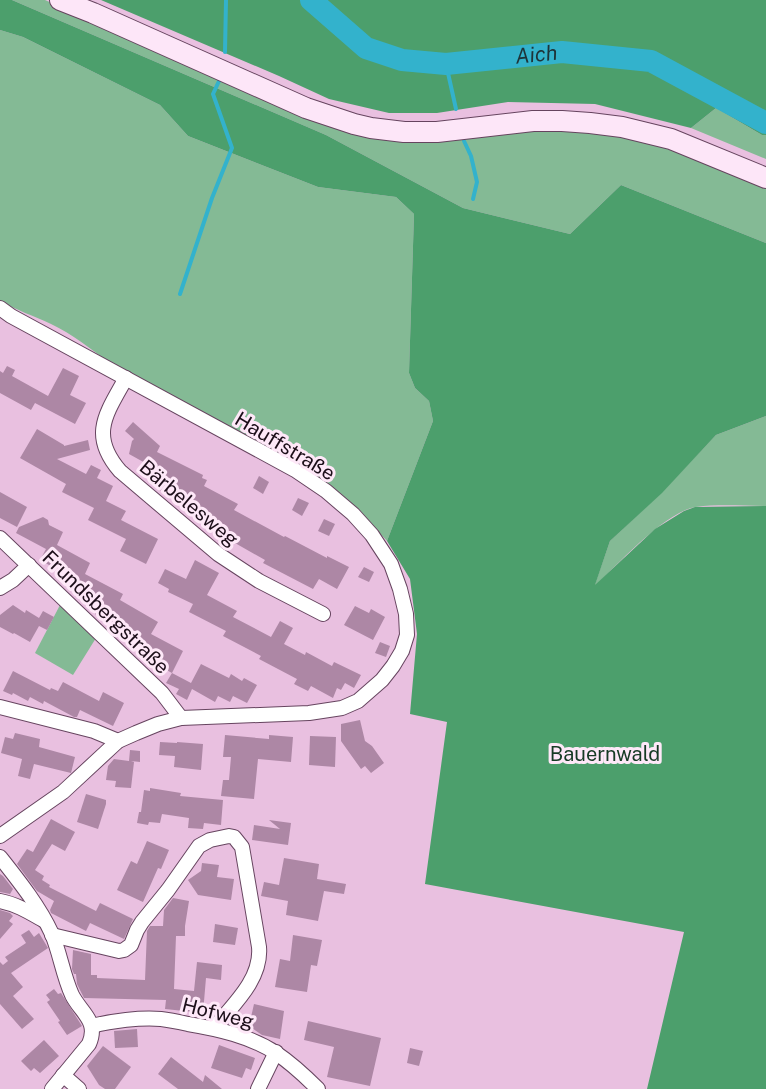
<svg xmlns="http://www.w3.org/2000/svg" width="766" height="1089" font-family="'Public Sans',sans-serif">
	<style>
		.green { fill: #84ba95 }
		.forest { fill: #4c9f6c }
		.lines { fill: none; stroke-linecap: round; stroke-linejoin: round }
		.stream { stroke: #33b2cc; stroke-width: 4 }
		.river { stroke: #33b2cc; stroke-width: 22 }
		.building { fill: #ad87a5 }
		.minor-casing { stroke: #66445f; stroke-width: 16 }
		.secondary-casing { stroke: #66445f; stroke-width: 22 }
		.minor { stroke: #fff; stroke-width: 14 }
		.secondary { stroke: #fde6f8; stroke-width: 20 }
		.labels { text-anchor: middle; stroke-width: 6; stroke-linejoin: round; paint-order: stroke }
		.street-label { font-size: 20px; fill: #1c0e19; stroke: #fee8f8 }
		.park-label { font-size: 20px; fill: #163a24; stroke: #fee8f8 }
		.water-label { font-size: 21px; font-style: italic; fill: #1e3439; stroke: #fee8f8 }
	</style>
	<rect width="100%" height="100%" fill="#e9c0e0"/>
	<g class="green">
		<path d="M12 0H45L335 126 567 127 652 141 766 185V243L621 185 570 234 463 208 326 135Z"/>
		<path d="M0 30 23 37 160 105 188 136 318 187 396 197 414 214 409 373 415 388 429 401 433 421 387 541 358 510 110 363C91 349 72 334 51 324 34 316 16 310 0 301Z"/>
		<path d="M716 108 762 135H766V159L691 128Z"/>
		<path d="M766 416V506C744 506 718 504 696 507 666 511 617 565 594 587L610 541 662 492 716 435Z"/>
		<path d="M60 605 96 638 73 675 35 653Z"/>
	</g>
	<g class="forest">
		<path d="M0 0H12L326 135 463 208 570 234 621 185 766 243V416L716 435 662 493 610 541 595 585 655 529 684 511 695 507 766 506V1089H647L684 932 425 884 447 722 410 714 417 634 410 579 387 541 433 421 429 401 415 388 409 373 414 214 396 197 318 187 188 136 160 105 23 37 0 30Z"/>
		<path d="M101 0H766V135H762L716 108 691 128 595 104 508 102 437 113H389L329 99 279 76Z"/>
	</g>
	<g class="lines">
		<g class="stream">
			<path d="M225 52 226 0"/>
			<path d="M446 64 456 109"/>
			<path d="M464 141 471 156 477 182 473 199"/>
			<path d="M180 294 212 198 232 148 213 94 219 81"/>
		</g>
		<path class="river" id="s1" d="M311 0 366 48 402 60 446 64 562 52 651 61 766 123"/>
	</g>
	<g class="building">
		<path d="M7 366 15 370 12 376 48 396 63 368 79 376 70 395 86 403 75 424 35 403 31 410 0 393V371L3 373Z"/>
		<path d="M133 422 160 446 157 452 203 475 202 478 207 480 204 486 238 504 234 510 284 537 285 536 327 558V556L349 567 337 589 319 579 313 589 263 563 265 560 214 531 218 524 195 511 196 509 158 489 163 480 145 470 147 464 129 454 132 441 134 439 125 431Z"/>
		<path d="M37 429 64 445V446L88 440 90 450 57 459 86 474 91 465 101 470 97 478 113 486 106 501 126 511 121 520 158 539 146 564 120 551 126 539 88 520 94 508 62 492 66 484 20 458Z"/>
		<path d="M259 476 269 482 263 494 253 488Z"/>
		<path d="M0 492 27 507 17 527 0 518Z"/>
		<path d="M298 498 309 503 302 516 292 510Z"/>
		<path d="M43 517 48 520 49 525 63 532 57 545 90 563 85 574 123 594 120 600 158 622 151 634 183 651 172 673 148 660 150 657 137 650 141 643 121 631 123 628 95 614 98 609 88 603 91 596 77 588 79 584 57 572 58 570 40 560 46 549 16 533 19 527Z"/>
		<path d="M324 519 335 524 329 536 318 531Z"/>
		<path d="M195 560 219 573 207 595 237 611 233 617 271 637 280 621 293 628 284 644 305 655 306 652 332 666 334 662 361 675 354 688 345 683 341 690 337 688 333 698 311 686 308 691 294 684 297 679 259 659 261 656 223 636 226 631 189 612 193 604 168 592 169 589 158 583 165 569 186 579Z"/>
		<path d="M364 567 374 572 369 582 358 577Z"/>
		<path d="M13 605 25 613 26 610 39 618 43 611 54 617 47 630 39 626 30 642 14 633 13 634 0 627V615Z"/>
		<path d="M355 606 369 613 371 609 385 617 373 640 344 625Z"/>
		<path d="M380 642 390 646 386 657 375 653Z"/>
		<path d="M201 664 229 678 231 674 242 681 244 678 257 685 247 703 233 696 230 702 218 696 215 702 192 689 187 700 176 694 179 689 166 683 172 673 191 683Z"/>
		<path d="M13 671 50 690 51 688 58 691 63 682 99 701 103 692 124 703 113 726 80 710 77 717H74L44 701 43 704 30 697 28 701 13 693 12 695 3 691Z"/>
		<path d="M360 720 365 741 372 746 384 763 371 773 365 766 361 769 341 741V724Z"/>
		<path d="M15 733 40 739 39 747 75 757 71 773 34 764 30 779 18 776 22 759 1 753 5 737 13 739Z"/>
		<path d="M225 735 269 739V735L293 737 291 762 258 759 254 799 221 796 223 780H229L231 757H223Z"/>
		<path d="M310 736 336 737 335 767 309 765Z"/>
		<path d="M160 742 177 743V742L203 744 201 770 174 767 175 756 159 755Z"/>
		<path d="M130 750 140 751V762L131 761 134 762 131 788 115 787 116 781 106 780 108 766 114 759 129 761Z"/>
		<path d="M150 788 181 793 180 796 223 800 221 825 204 823 203 829 188 828 189 818 162 814 160 823 149 822 148 825 137 823 139 812H141L144 790 150 791Z"/>
		<path d="M86 794 106 800V804L98 829 77 822Z"/>
		<path d="M51 819 75 832 65 851 52 844 35 870 44 876 42 880 50 885 49 887 96 911 100 903 133 919 124 939 90 923 86 931 51 913 50 910 54 901 37 891 17 864 27 849 33 852Z"/>
		<path d="M269 820 291 823 288 845 252 840 254 825 280 829Z"/>
		<path d="M147 841 169 850 161 869 158 868 143 902 117 890 131 861 137 864Z"/>
		<path d="M284 858 319 864 317 879 346 884 344 894 324 891 318 921 286 915 288 901 261 896 264 882 279 885Z"/>
		<path d="M202 863 219 865 217 877 234 879 231 900 198 895 188 880 201 871Z"/>
		<path d="M0 874 3 876 13 889 10 894 0 892Z"/>
		<path d="M173 898 189 901 185 926V936H176L174 989 194 991 197 962 222 965 221 980 206 978 203 1013 165 1009 166 1000 84 998 77 984 76 974H74L72 969 73 950 91 954V975H97V978L145 980 147 931 150 926H163L164 910Z"/>
		<path d="M0 910 10 913 13 916 9 921 13 924 0 939Z"/>
		<path d="M215 924 238 928 235 945 213 942Z"/>
		<path d="M29 930 34 937 39 933 48 948 11 973 23 987 13 996 34 1019 22 1029 0 1004V962L3 965 8 961 5 957 26 943 21 935Z"/>
		<path d="M293 935 322 940 317 966 311 965 307 992 275 987 280 959 290 961Z"/>
		<path d="M54 989 58 994 61 993 82 1026 67 1035 58 1022 60 1021 47 1002 50 1000 46 995Z"/>
		<path d="M254 1004 284 1011 280 1039 262 1035 249 1026Z"/>
		<path d="M308 1021 381 1038 370 1086 327 1077 334 1047 304 1040Z"/>
		<path d="M137 1029 138 1047 115 1048 114 1031Z"/>
		<path d="M44 1040 59 1056 40 1073 34 1068 31 1071 21 1061Z"/>
		<path d="M219 1045 255 1058 251 1070 246 1068 242 1078 211 1068Z"/>
		<path d="M103 1046 131 1067 115 1089H105L99 1085 87 1066Z"/>
		<path d="M410 1048 423 1051 419 1066 407 1063Z"/>
		<path d="M171 1057 203 1082 205 1075 222 1089H178L158 1074Z"/>
	</g>
	<g class="lines">
		<g class="minor-casing">
			<g id="minor">
				<path d="M0 308 11 316 295 470 326 491 353 514 372 535 391 564 400 589 406 614 407 635 402 651 393 666 382 680 358 701 342 708 309 713 181 718 158 724 136 733 118 741 63 792 0 836"/>
				<path d="M126 378C106 414 89 435 120 471L218 554 259 581 323 614"/>
				<path d="M0 538 162 693 181 718"/>
				<path d="M0 588 13 580 29 565"/>
				<path d="M0 707 94 731 118 741"/>
				<path d="M0 857C19 881 39 906 52 934 60 953 63 975 72 995 81 1013 99 1021 89 1044L52 1089"/>
				<path d="M0 901C16 904 29 912 43 920"/>
				<path d="M52 935 119 951 124 950 131 945 137 930 142 922 168 890 199 846 210 840 229 836 234 837 242 847 259 947C262 979 233 1005 214 1028"/>
				<path d="M92 1026C111 1021 141 1017 161 1019 170 1020 179 1022 188 1024 218 1029 250 1036 276 1053 291 1063 305 1076 318 1089"/>
				<path d="M63 1075 79 1089"/>
				<path d="M258 1089 276 1052"/>
			</g>
		</g>
		<g class="secondary-casing">
			<path id="secondary" d="M60 0 93 13 306 108 354 124 371 128 404 132H437L533 121H562L590 123 622 127 671 139 766 178"/>
		</g>
		<use href="#minor" class="minor"/>
		<use href="#secondary" class="secondary"/>
	</g>
	<g class="labels">
		<g class="street-label">
			<text transform="translate(285 446) rotate(31)" y="7">Hauffstraße</text>
			<text transform="translate(189 503) rotate(40)" y="7">Bärbelesweg</text>
			<text transform="translate(106 612) rotate(44)" y="7">Frundsbergstraße</text>
			<text transform="translate(218 1013) rotate(14)" y="7">Hofweg</text>
		</g>
		<g class="park-label">
			<text x="605" y="761">Bauernwald</text>
		</g>
		<g class="water-label">
			<text dy="7" stroke="none"><textPath href="#s1" startOffset="246">Aich</textPath></text>
		</g>
	</g>
</svg>
